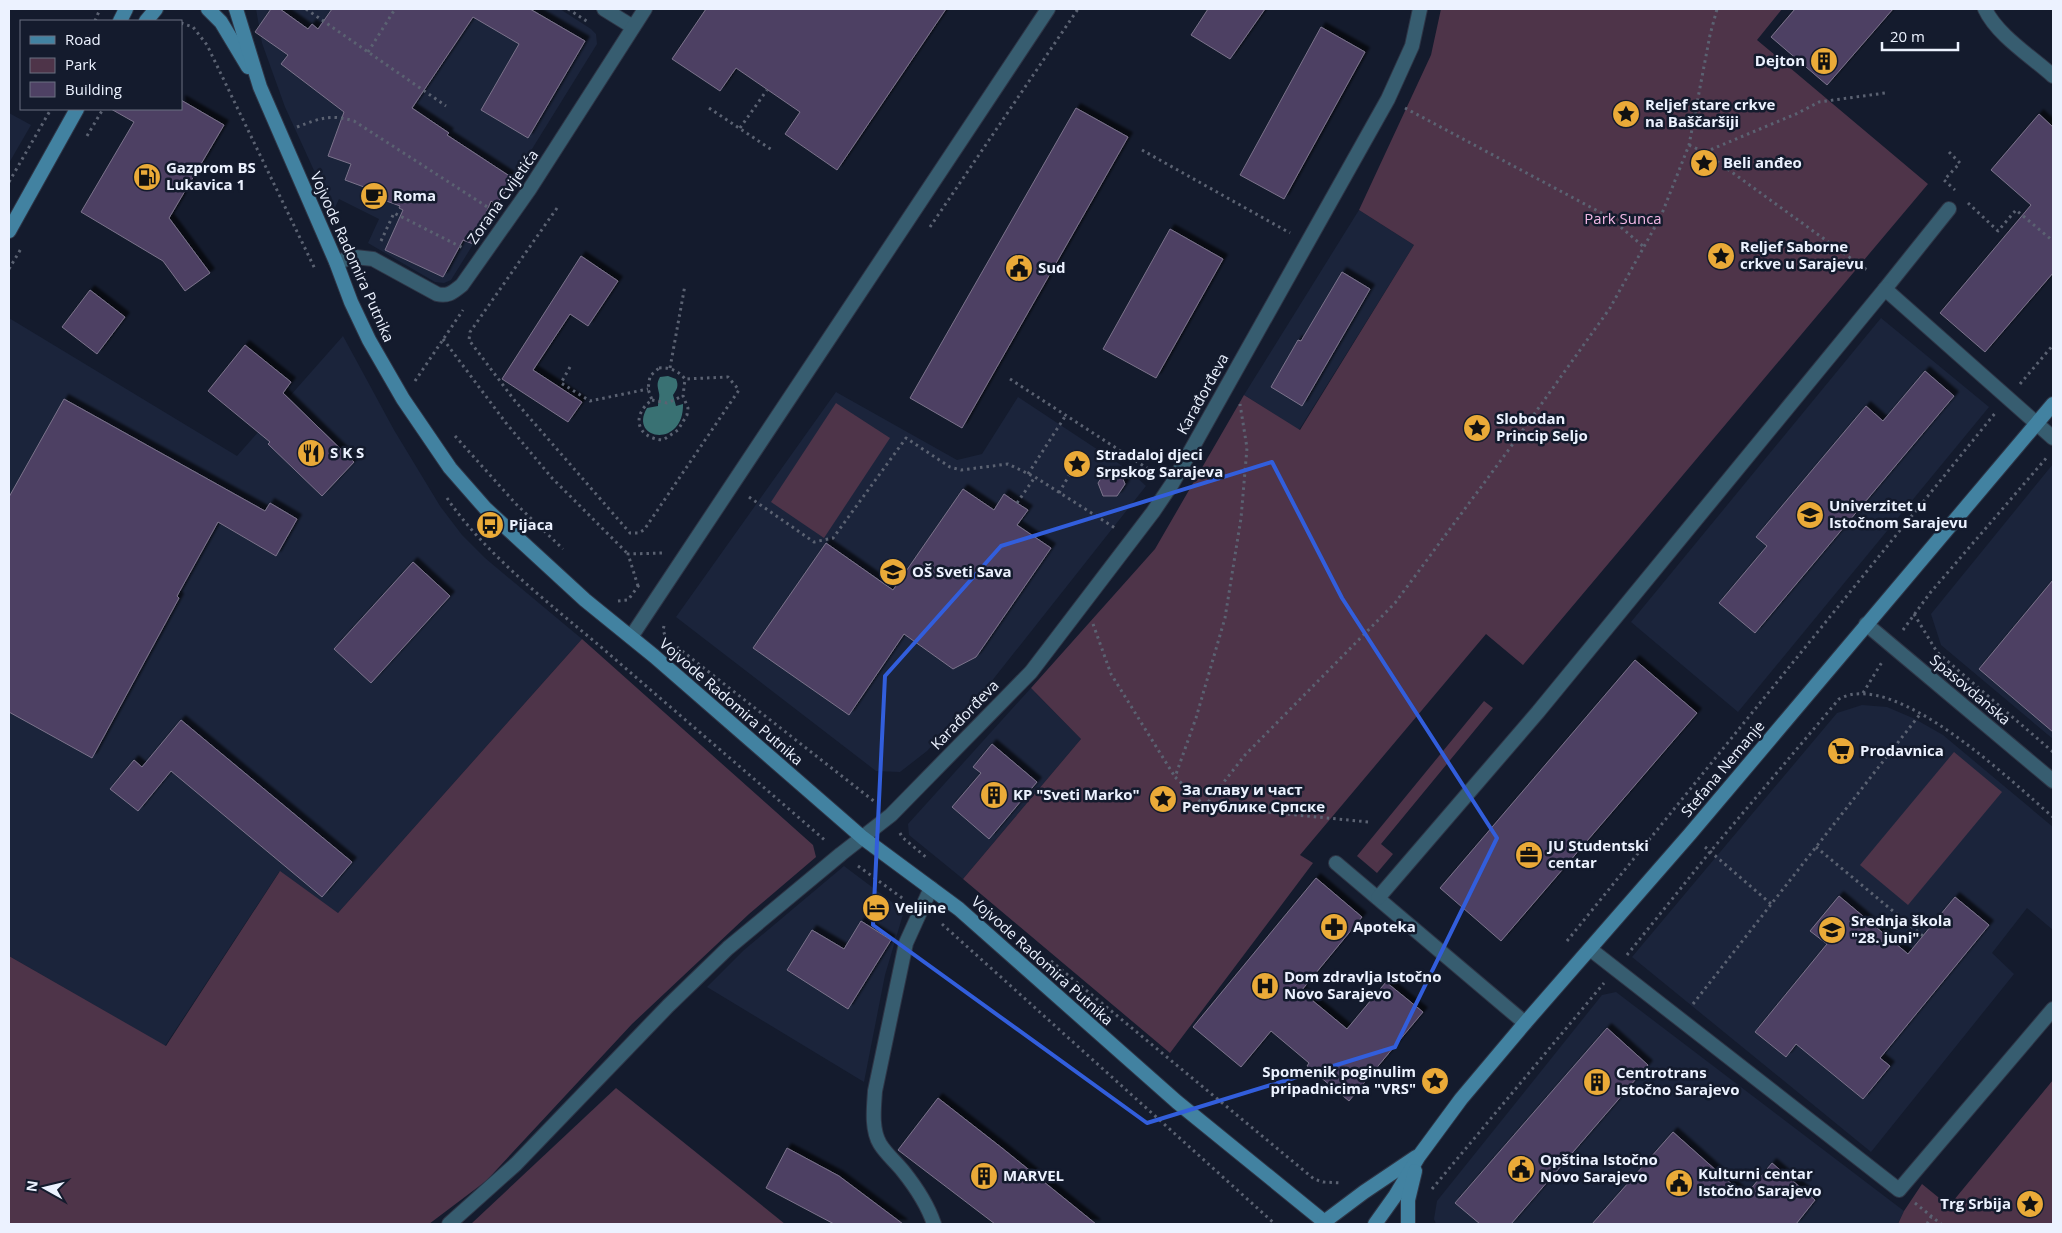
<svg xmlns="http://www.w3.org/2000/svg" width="2062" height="1233" font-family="'Open Sans',sans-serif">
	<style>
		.built { fill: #1b243b }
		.green { fill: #4e3449 }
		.water { fill: #397173 }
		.building { fill: #4e4164; stroke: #7b738b; filter: url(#shadow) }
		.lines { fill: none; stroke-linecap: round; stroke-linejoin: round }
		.service-casing { stroke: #2e3546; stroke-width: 16 }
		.minor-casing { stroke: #2e3546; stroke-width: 16 }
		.tertiary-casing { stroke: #2e3546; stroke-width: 16 }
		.secondary-casing { stroke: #2e3546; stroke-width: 16 }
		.path { stroke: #5b6272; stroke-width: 3; stroke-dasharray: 2.5 4; stroke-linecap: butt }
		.service { stroke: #375d70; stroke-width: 14 }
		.minor { stroke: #375d70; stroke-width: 14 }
		.tertiary { stroke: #375d70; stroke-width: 14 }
		.secondary { stroke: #4282a1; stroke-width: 14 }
		.marked { fill: none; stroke: #325edc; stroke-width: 4; stroke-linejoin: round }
		.labels { text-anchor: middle; stroke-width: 5; stroke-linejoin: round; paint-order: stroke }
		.poi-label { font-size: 15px; font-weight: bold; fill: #ecf2ff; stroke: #141b2d; text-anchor: start }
		.street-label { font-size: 15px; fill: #ecf2ff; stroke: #141b2d }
		.park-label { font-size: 15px; fill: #f4b9e6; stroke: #141b2d }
	</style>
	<defs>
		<filter id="shadow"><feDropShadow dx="4.5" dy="-4.5" stdDeviation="1" flood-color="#0009"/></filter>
	</defs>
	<rect width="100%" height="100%" fill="#141b2d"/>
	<g class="built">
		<path d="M256 9H560L591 29 596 34 597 44 451 280 444 283 435 282 368 243 379 219 339 199 333 212 285 107 262 43Z"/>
		<path d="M9 113 31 125 9 163Z"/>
		<path d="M1359 210 1414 245 1299 430 1244 395Z"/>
		<path d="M9 318 237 456 343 336 394 430 440 506 462 535 485 558 582 639 338 913 279 872 165 1046 9 956Z"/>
		<path d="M1881 318 1989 407 1738 712 1631 622Z"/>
		<path d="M836 392 957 460 982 454 1018 397 1130 471 1146 486 991 682 927 751 900 772 876 771 676 617Z"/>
		<path d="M2053 464V739L1941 645 1931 614Z"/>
		<path d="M1031 688 1081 739 963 879 909 835 908 824Z"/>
		<path d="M1862 705 1887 707 1915 719 1943 735 2053 827V930L2027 908 1992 953 2014 974 1871 1152 1632 957 1837 713Z"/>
		<path d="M844 866 904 911 885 975 864 1082 707 987 744 950Z"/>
		<path d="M1616 992 1904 1211 1898 1224H1436L1434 1219 1437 1201 1602 995Z"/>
	</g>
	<g class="green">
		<path d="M1441 9H1782L1757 40 1928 184 1523 665 1486 634 1300 855 1313 863 1170 1053 963 879 1081 739 1031 688 1155 549 1244 395 1300 430 1414 245 1359 210 1431 55Z"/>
		<path d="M836 403 890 438 824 538 771 502Z"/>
		<path d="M582 639 813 845 816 857 749 914 632 1024 486 1181 429 1224H9V956L166 1046 280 871 338 913Z"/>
		<path d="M1484 701 1493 708 1381 844 1393 854 1377 873 1357 856Z"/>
		<path d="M1954 752 2002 792 1908 905 1860 865Z"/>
		<path d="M2053 1080V1224H1898L1904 1211 1922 1184 1949 1206Z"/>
		<path d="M616 1088 785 1224H471Z"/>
	</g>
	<path class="water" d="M668 376 676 379C679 386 677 389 673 395L676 406 683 404C684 449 628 440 647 408L658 406C658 402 660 397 659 393 658 387 656 384 660 377Z"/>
	<g class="building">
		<path d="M271 9H280L308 29 312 24 318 29 332 9H530L585 41 528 138 481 110 519 44 473 17 412 108 449 133 447 135 514 179 496 205 491 201 473 244 463 240 443 277 385 250 403 210 399 208 400 206 381 199 382 196 363 189 364 187 345 180 351 164 328 156 344 112 281 64 288 55 255 32Z"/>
		<path d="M706 9H946L837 170 785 134 800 112 736 68 720 91 672 59Z"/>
		<path d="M1208 9H1265L1230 59 1191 35Z"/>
		<path d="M1795 9H1893L1827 85 1771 37Z"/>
		<path d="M1321 27 1365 52 1284 199 1240 175Z"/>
		<path d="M181 100 224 125 169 218 210 273 185 291 163 261 81 212 134 122 111 109H181Z"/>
		<path d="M1076 108 1128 137 962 428 910 398Z"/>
		<path d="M2039 114 2053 127V273L1985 352 1940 313 2031 205 1991 170Z"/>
		<path d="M1170 229 1223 259 1156 378 1103 349Z"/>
		<path d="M581 256 618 281 588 326 570 314 533 370 582 402 568 422 502 379Z"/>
		<path d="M1342 272 1370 289 1302 406 1271 387 1298 340 1301 341Z"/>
		<path d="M90 290 125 317 97 354 62 327Z"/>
		<path d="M245 345 291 382 283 393 354 462 322 496 268 444 270 442 208 391Z"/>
		<path d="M1925 371 1954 396 1755 633 1719 603 1767 546 1756 537 1866 406 1883 421Z"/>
		<path d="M64 399 265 511 270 503 297 519 276 556 218 522 177 596 179 598 92 758 9 712V497Z"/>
		<path d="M1105 472H1120L1125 484 1117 496H1103L1098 483Z"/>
		<path d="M963 489 994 510 1004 494 1017 503 1028 510 1017 525 1051 548 976 657 953 669 904 634 849 715 753 648 826 543 893 590Z"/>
		<path d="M413 562 450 596 371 683 334 649Z"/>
		<path d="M2053 580V732L1979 669Z"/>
		<path d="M1635 660 1697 713 1501 941 1440 888Z"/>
		<path d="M181 720 352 862 322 897 171 771 138 811 110 789 134 760 142 767Z"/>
		<path d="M992 744 1037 782 989 839 952 807 981 773 973 767Z"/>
		<path d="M1316 878 1362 917 1301 991 1347 1029 1386 982 1423 1012 1349 1101 1307 1066 1309 1063 1271 1031 1241 1067 1193 1027Z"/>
		<path d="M1839 896 1908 954 1955 897 1989 925 1880 1058 1890 1066 1863 1099 1796 1044 1786 1057 1755 1032 1827 944 1810 931Z"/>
		<path d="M861 921 891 940 848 1009 787 970 812 930 844 949Z"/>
		<path d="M1607 1028 1648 1065 1511 1224H1480L1455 1203Z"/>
		<path d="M938 1098 1002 1148 1096 1224H995L898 1150Z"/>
		<path d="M1673 1132 1745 1196 1772 1163 1815 1200 1796 1224H1592Z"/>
		<path d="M787 1148 839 1176 903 1224H834L766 1188Z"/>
	</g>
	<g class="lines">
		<g class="service-casing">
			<g id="service">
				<path d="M1985 9C1997 35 2032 57 2053 76"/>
				<path d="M1885 289 1949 209"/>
				<path d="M1336 863 1525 1023"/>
				<path d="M1378 898 1538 712 1885 289 2053 438"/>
				<path d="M1590 949 1899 1190 2053 1009"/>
			</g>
		</g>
		<g class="minor-casing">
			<g id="minor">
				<path d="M604 9 633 27"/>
				<path d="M336 262 355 257 373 259 437 294C448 297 453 292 462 285L529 190 645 9"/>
				<path d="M931 888 906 943 875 1091C874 1107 871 1129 880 1144 886 1154 896 1162 903 1171 915 1186 928 1206 934 1224"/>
				<path d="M449 1224 516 1164 668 1006 728 948 841 854 891 815 1031 672 1153 512 1172 484 1388 99 1412 46 1420 9"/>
			</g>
		</g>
		<g class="tertiary-casing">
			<g id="tertiary">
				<path d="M1866 624 2053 781"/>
				<path d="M631 637 1048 9"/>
			</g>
		</g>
		<g class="secondary-casing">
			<g id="secondary">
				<path d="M208 9 221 22 248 67"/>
				<path d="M236 9 260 87 336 262 351 302 369 340 403 399 450 468 486 509 585 600 654 656 863 838 959 909 1177 1102 1327 1224"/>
				<path d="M120 21 126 9"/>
				<path d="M146 21 156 9"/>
				<path d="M9 231 77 109"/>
				<path d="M1324 1222 1364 1192 1416 1157"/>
				<path d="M1375 1224 1395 1196 1419 1156 1461 1099 1525 1023 1690 834 2053 404"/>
				<path d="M1408 1224V1200L1415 1171"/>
			</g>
		</g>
		<g class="path">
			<path d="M306 9 446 106"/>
			<path d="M568 9 588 22"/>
			<path d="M95 21 100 9"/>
			<path d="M181 23 193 27 207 45 315 269"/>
			<path d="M368 52 395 9"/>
			<path d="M709 108 772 150"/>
			<path d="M1405 108 1609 217 1644 247"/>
			<path d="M297 127C321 118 330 114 354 121L492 210"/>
			<path d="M740 128 767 90"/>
			<path d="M87 136 103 109"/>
			<path d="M1689 145 1704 152 1867 270"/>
			<path d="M1142 150 1290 233"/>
			<path d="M1705 152 1796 114 1819 102 1885 93"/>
			<path d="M1949 152 1960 163 1944 180 1955 190"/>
			<path d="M9 182 51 109"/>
			<path d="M1968 203 1998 231 2016 210 2053 241"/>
			<path d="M557 208 470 332 469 340 515 401 630 533H638L644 530 739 390 728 377 685 379"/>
			<path d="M930 227 1078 9"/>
			<path d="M381 241 394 213 465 249"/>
			<path d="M9 269 22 247"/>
			<path d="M443 339 506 423 552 478 628 554"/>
			<path d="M570 367 561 383 590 401 648 389"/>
			<path d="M659 368C670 367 679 371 685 379L683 396 688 408 687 415 678 430 663 440C636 438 631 415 652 400L648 389 650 376Z"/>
			<path d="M670 368 685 285"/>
			<path d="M1010 379 1156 474"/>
			<path d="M415 381 463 310"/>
			<path d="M2020 384 2053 345"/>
			<path d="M652 400 667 403 683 396"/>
			<path d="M455 436 516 504 563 549"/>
			<path d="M1028 474 1066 415"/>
			<path d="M1059 493 1072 470"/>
			<path d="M749 497 814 542 833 538 906 438 950 467 961 470 1008 464 1035 477 1115 528"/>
			<path d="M447 498C484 553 550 604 601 647 676 712 752 777 827 842"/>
			<path d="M1017 503 1035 477"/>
			<path d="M638 586 628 554 662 553"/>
			<path d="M618 601 628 600 639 585"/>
			<path d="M1914 614 1937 652 2053 752"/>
			<path d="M1093 624 1111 674 1175 777"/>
			<path d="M664 626 663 630 666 638"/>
			<path d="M1903 630 1930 593 2048 456"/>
			<path d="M677 647 875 802"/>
			<path d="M1863 693 1882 662"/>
			<path d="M1205 806 1175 777 1196 718 1225 618 1241 518 1247 448 1240 404"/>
			<path d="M1368 822 1205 806 1245 755 1395 603 1510 448 1610 308 1661 216 1689 145 1710 35 1717 9"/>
			<path d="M900 833 902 837 927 858"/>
			<path d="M1705 847 1771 904"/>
			<path d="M1816 847 1923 936"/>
			<path d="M858 866 905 900"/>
			<path d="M942 924 1275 1224"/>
			<path d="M1567 941 1996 412"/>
			<path d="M1627 955 1710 852 1839 699C1895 668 2012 782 2053 817"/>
			<path d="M1051 961 1314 1179 1323 1182 1342 1183"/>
			<path d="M1693 1004 1921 713"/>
			<path d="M1432 1189 1604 983"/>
			<path d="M1915 1203 1941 1224"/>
			<path d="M1927 1224 1931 1217"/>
		</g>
		<use href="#service" class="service"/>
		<use href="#minor" class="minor"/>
		<use href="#tertiary" class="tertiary"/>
		<use href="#secondary" class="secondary"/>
	</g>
	<path class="marked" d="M1272 462 1342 598 1497 838 1395 1047 1147 1123 873 925 885 676 1001 546Z"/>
	<defs>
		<g id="building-disc" transform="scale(1.4375)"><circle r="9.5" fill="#eaaa38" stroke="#141b2d"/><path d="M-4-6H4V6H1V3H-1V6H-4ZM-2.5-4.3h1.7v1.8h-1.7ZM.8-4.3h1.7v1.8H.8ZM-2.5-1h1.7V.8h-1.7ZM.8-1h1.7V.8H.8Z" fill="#111"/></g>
		<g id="sight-disc" transform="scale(1.4375)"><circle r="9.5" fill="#eaaa38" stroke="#141b2d"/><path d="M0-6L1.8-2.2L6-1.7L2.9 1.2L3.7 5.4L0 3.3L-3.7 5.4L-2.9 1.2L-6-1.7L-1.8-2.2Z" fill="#111"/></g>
		<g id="fuel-disc" transform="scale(1.4375)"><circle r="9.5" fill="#eaaa38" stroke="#141b2d"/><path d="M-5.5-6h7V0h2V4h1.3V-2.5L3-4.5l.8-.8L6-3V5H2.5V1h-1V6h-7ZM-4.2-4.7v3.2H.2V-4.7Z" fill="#111"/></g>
		<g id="cafe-disc" transform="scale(1.4375)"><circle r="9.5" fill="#eaaa38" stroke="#141b2d"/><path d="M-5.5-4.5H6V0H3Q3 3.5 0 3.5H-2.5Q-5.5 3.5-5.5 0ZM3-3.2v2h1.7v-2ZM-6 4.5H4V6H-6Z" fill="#111"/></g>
		<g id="civic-disc" transform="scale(1.4375)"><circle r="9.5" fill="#eaaa38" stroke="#141b2d"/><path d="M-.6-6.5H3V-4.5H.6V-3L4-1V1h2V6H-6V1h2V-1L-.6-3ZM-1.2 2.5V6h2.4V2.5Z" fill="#111"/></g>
		<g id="restaurant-disc" transform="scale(1.4375)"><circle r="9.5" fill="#eaaa38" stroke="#141b2d"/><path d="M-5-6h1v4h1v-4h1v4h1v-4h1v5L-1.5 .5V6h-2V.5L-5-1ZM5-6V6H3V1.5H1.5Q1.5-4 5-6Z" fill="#111"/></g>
		<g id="university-disc" transform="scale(1.4375)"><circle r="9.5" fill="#eaaa38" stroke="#141b2d"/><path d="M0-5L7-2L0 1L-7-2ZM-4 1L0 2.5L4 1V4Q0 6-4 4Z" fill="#111"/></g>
		<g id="bus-disc" transform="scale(1.4375)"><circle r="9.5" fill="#eaaa38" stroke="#141b2d"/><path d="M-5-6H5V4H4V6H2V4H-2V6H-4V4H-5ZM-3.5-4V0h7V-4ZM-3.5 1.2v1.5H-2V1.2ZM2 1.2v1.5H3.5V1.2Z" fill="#111"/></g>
		<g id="school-disc" transform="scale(1.4375)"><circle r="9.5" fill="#eaaa38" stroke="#141b2d"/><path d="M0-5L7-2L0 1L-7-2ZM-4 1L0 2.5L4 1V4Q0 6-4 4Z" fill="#111"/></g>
		<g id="supermarket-disc" transform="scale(1.4375)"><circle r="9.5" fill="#eaaa38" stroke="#141b2d"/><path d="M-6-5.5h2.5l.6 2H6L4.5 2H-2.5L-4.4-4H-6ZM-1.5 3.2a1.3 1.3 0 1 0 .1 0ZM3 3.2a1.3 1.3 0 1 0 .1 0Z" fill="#111"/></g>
		<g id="office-disc" transform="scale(1.4375)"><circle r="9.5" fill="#eaaa38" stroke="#141b2d"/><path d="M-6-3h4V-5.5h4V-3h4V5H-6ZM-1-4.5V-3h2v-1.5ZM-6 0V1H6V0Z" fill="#111"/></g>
		<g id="hotel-disc" transform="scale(1.4375)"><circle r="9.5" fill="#eaaa38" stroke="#141b2d"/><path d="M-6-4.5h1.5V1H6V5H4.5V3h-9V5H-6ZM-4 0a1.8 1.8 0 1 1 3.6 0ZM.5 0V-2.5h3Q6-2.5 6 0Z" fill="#111"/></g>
		<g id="pharmacy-disc" transform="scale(1.4375)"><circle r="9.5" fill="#eaaa38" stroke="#141b2d"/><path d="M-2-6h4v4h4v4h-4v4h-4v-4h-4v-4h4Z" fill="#111"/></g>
		<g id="hospital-disc" transform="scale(1.4375)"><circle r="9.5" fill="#eaaa38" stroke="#141b2d"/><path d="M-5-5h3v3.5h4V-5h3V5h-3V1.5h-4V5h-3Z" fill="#111"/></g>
	</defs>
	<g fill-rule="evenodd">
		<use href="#building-disc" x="1824" y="61"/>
		<use href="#sight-disc" x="1626" y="114"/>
		<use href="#sight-disc" x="1704" y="163"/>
		<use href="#fuel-disc" x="147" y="177"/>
		<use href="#cafe-disc" x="374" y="196"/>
		<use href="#sight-disc" x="1721" y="256"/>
		<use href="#civic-disc" x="1019" y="268"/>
		<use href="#sight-disc" x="1477" y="428"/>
		<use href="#restaurant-disc" x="311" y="453"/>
		<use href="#sight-disc" x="1077" y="464"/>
		<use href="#university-disc" x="1810" y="515"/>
		<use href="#bus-disc" x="490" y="525"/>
		<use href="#school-disc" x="893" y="572"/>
		<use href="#supermarket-disc" x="1841" y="751"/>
		<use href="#building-disc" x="994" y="795"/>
		<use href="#sight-disc" x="1163" y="799"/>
		<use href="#office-disc" x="1529" y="855"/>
		<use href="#hotel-disc" x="876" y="908"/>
		<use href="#pharmacy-disc" x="1334" y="927"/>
		<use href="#school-disc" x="1832" y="930"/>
		<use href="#hospital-disc" x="1265" y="986"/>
		<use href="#sight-disc" x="1435" y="1081"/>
		<use href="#building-disc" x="1597" y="1082"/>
		<use href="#civic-disc" x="1521" y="1169"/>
		<use href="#building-disc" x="984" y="1176"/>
		<use href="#civic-disc" x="1679" y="1183"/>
		<use href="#sight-disc" x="2030" y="1204"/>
	</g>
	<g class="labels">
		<g class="poi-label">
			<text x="1805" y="66" text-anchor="end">Dejton</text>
			<text x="1645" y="110">Reljef stare crkve<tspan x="1645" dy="17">na Baščaršiji</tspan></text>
			<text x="1723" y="168">Beli anđeo</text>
			<text x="166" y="173">Gazprom BS<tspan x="166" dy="17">Lukavica 1</tspan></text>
			<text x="393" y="201">Roma</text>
			<text x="1740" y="252">Reljef Saborne<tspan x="1740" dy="17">crkve u Sarajevu</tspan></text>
			<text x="1038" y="273">Sud</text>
			<text x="1496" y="424">Slobodan<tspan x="1496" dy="17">Princip Seljo</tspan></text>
			<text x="330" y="458">S K S</text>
			<text x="1096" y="460">Stradaloj djeci<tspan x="1096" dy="17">Srpskog Sarajeva</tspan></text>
			<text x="1829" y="511">Univerzitet u<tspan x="1829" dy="17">Istočnom Sarajevu</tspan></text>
			<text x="509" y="530">Pijaca</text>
			<text x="912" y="577">OŠ Sveti Sava</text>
			<text x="1860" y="756">Prodavnica</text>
			<text x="1182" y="795">За славу и част<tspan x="1182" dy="17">Републике Српске</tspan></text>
			<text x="1013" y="800">KP "Sveti Marko"</text>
			<text x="1548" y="851">JU Studentski<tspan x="1548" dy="17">centar</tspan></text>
			<text x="895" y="913">Veljine</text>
			<text x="1851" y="926">Srednja škola<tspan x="1851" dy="17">"28. juni"</tspan></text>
			<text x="1353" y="932">Apoteka</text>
			<text x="1284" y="982">Dom zdravlja Istočno<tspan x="1284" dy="17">Novo Sarajevo</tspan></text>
			<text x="1416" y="1077" text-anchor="end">Spomenik poginulim<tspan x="1416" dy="17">pripadnicima "VRS"</tspan></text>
			<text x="1616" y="1078">Centrotrans<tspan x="1616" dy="17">Istočno Sarajevo</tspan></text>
			<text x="1540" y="1165">Opština Istočno<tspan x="1540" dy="17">Novo Sarajevo</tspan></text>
			<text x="1698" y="1179">Kulturni centar<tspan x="1698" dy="17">Istočno Sarajevo</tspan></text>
			<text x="1003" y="1181">MARVEL</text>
			<text x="2011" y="1209" text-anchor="end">Trg Srbija</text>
		</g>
		<g class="street-label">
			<text transform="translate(503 197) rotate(-55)" y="5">Zorana Cvijetića</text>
			<text transform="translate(352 257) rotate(66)" y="5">Vojvode Radomira Putnika</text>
			<text transform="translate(1203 394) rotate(-61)" y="5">Karađorđeva</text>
			<text transform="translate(1970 690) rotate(40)" y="5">Spasovdanska</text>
			<text transform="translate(731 702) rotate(41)" y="5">Vojvode Radomira Putnika</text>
			<text transform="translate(965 715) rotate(-46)" y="5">Karađorđeva</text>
			<text transform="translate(1723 769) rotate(-50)" y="5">Stefana Nemanje</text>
			<text transform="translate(1042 961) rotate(42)" y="5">Vojvode Radomira Putnika</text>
		</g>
		<g class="park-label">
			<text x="1623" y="224">Park Sunca</text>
		</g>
	</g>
	<rect width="2062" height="1233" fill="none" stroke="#ecf2ff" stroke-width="20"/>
	<rect x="20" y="20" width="162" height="90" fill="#141b2d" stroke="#6a7181"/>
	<rect x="30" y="36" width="25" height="8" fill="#4282a1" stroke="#6a7181"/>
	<text x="65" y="45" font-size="15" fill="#ecf2ff">Road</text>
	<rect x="30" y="58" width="25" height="15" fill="#4e3449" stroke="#6a7181"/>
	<text x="65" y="70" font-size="15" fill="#ecf2ff">Park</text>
	<rect x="30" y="82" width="25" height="15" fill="#4e4164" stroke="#6a7181"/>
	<text x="65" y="95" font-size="15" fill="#ecf2ff">Building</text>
	<g transform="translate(45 1188) rotate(278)" stroke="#141b2d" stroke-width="4" paint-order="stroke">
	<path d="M0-4L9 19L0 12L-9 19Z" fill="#ecf2ff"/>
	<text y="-8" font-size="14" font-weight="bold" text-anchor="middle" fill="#ecf2ff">N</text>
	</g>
	<path d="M1882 42v8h76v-8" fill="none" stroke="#ecf2ff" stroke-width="2.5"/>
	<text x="1890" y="42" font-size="15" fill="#ecf2ff" stroke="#141b2d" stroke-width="4" paint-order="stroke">20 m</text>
</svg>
